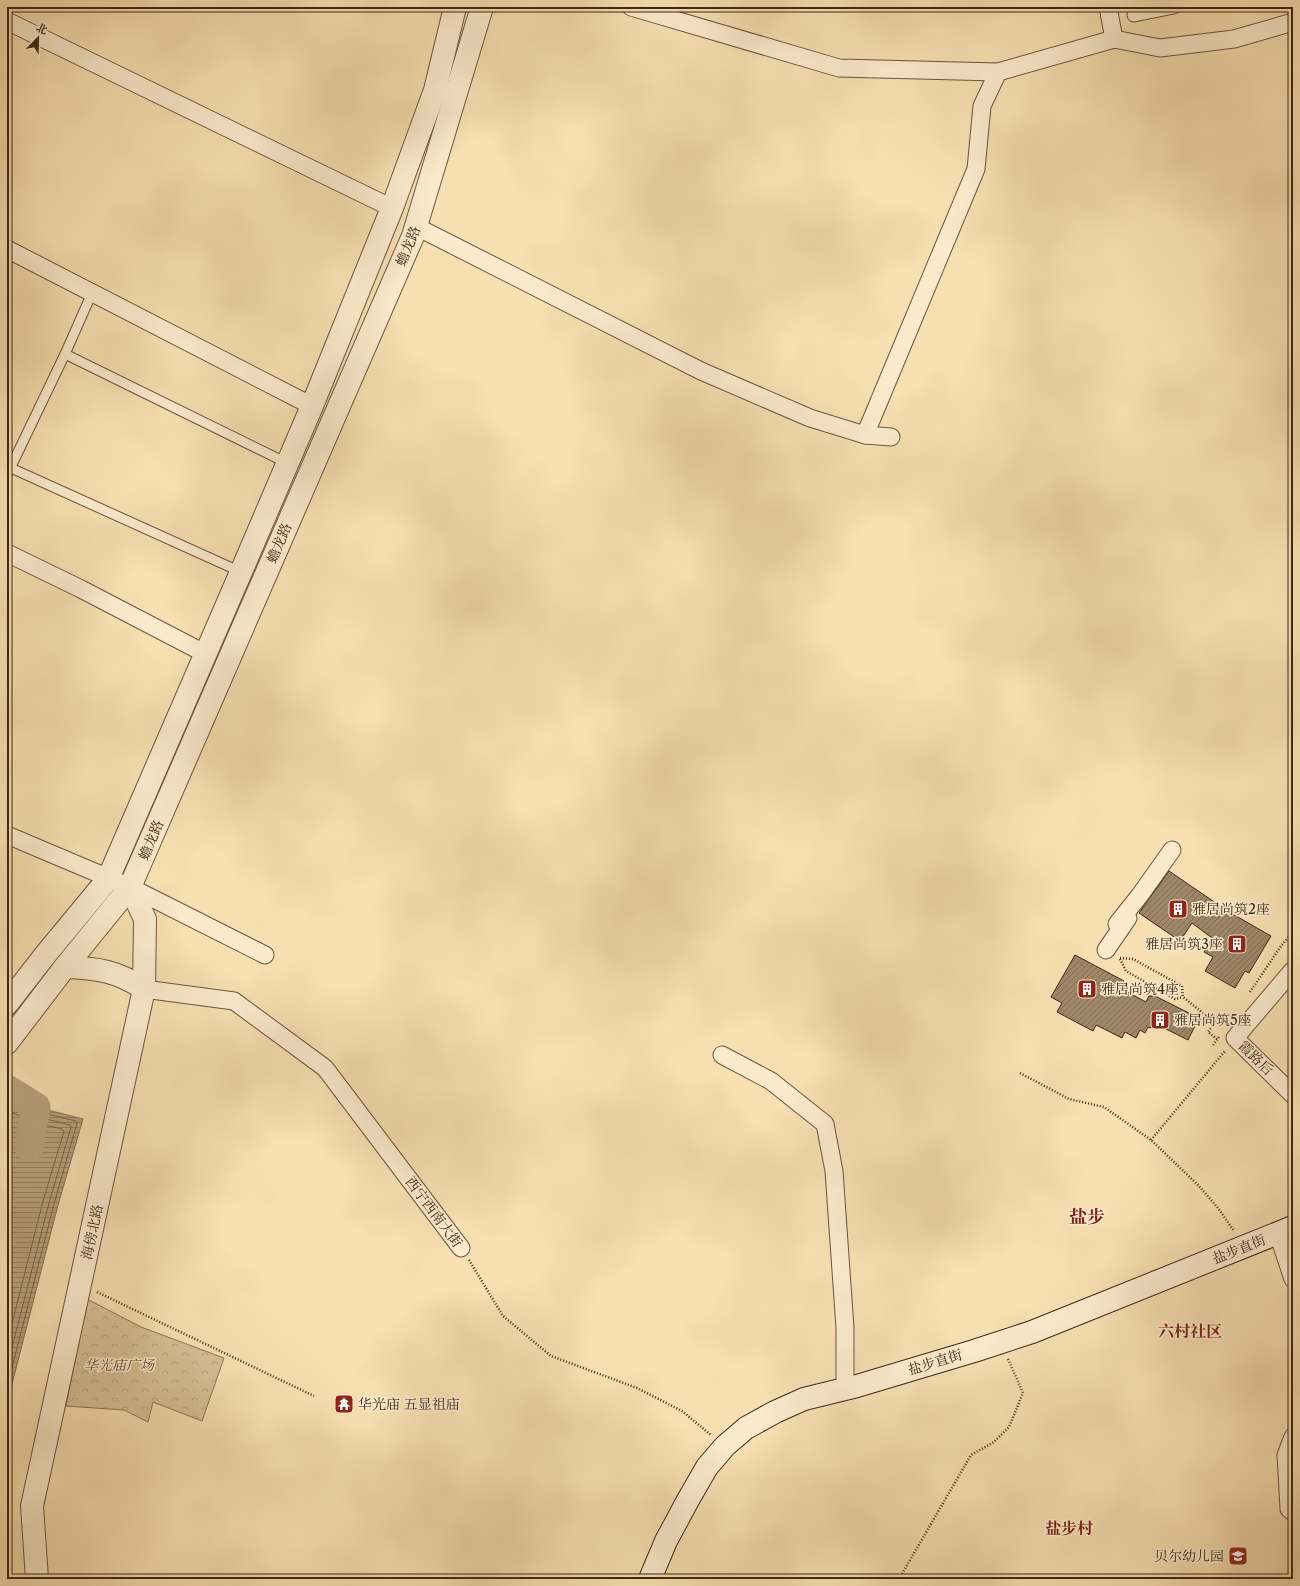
<svg xmlns="http://www.w3.org/2000/svg" width="1300" height="1586" font-family="'Libre Caslon Text','Noto Serif SC',serif">
	<style>
		.park { fill: url(#park-crowns); stroke: #8b7457 }
		.water { fill: url(#water-rules); stroke: #877054 }
		.lines { fill: none; stroke-linecap: round; stroke-linejoin: round }
		.shore { stroke: #7b644a; stroke-width: 1 }
		.river { stroke: #b8a07d; stroke-width: 29 }
		.building { fill: url(#building-hatch); stroke: #3e2717 }
		.service-casing { stroke: #6c553e; stroke-width: 11 }
		.pedestrian-casing { stroke: #6c553e; stroke-width: 15 }
		.minor-casing { stroke: #6c553e; stroke-width: 19 }
		.tertiary-casing { stroke: #6c553e; stroke-width: 24 }
		.secondary-casing { stroke: #3e2717; stroke-width: 24 }
		.path { stroke: #3e2717; stroke-width: 2.5; stroke-dasharray: 1 2; stroke-linecap: butt }
		.service { stroke: #faeacc; stroke-width: 9 }
		.pedestrian { stroke: #faeacc; stroke-width: 13 }
		.minor { stroke: #faeacc; stroke-width: 17 }
		.tertiary { stroke: #faeacc; stroke-width: 22 }
		.secondary { stroke: #faeacc; stroke-width: 22 }
		.labels { text-anchor: middle; stroke-width: 3; stroke-linejoin: round; paint-order: stroke }
		.street-label { font-size: 14px; fill: #3e2717; stroke: #faeacc }
		.poi-label { font-size: 14px; fill: #3e2717; stroke: #faeacc; text-anchor: start }
		.park-label { font-size: 14px; font-style: italic; fill: #644d37; stroke: #faeacc }
		.quarter-label { font-size: 16px; font-weight: bold; fill: #7a1f14; stroke: #faeacc }
		.district-label { font-size: 18px; font-weight: bold; fill: #7a1f14; stroke: #faeacc }
	</style>
	<defs>
		<pattern id="park-crowns" width="20" height="18" patternUnits="userSpaceOnUse"><rect width="20" height="18" fill="#d8c097"/><path d="M2 6a3 3 0 1 1 6 0M12 15a3 3 0 1 1 6 0" fill="none" stroke="#baa581"/></pattern>
		<pattern id="water-rules" width="6" height="5" patternUnits="userSpaceOnUse"><rect width="6" height="5" fill="#b8a07d"/><path d="M0 2.5h6" fill="none" stroke="#978265"/></pattern>
		<pattern id="building-hatch" width="6" height="6" patternUnits="userSpaceOnUse"><rect width="6" height="6" fill="#9e8767"/><path d="M-1 1l2-2M0 6l6-6M5 7l2-2" fill="none" stroke="#826e54"/></pattern>
	</defs>
	<rect width="100%" height="100%" fill="#f7dfb1"/>
	<filter id="stains"><feTurbulence type="fractalNoise" baseFrequency=".005" numOctaves="4"/><feColorMatrix values="0 0 0 0 .2 0 0 0 0 .09 0 0 0 0 .02 0 0 0 .5 -.17"/></filter>
	<radialGradient id="worn" r=".72"><stop offset=".6" stop-color="#630" stop-opacity="0"/><stop offset="1" stop-color="#630" stop-opacity=".3"/></radialGradient>
	<path class="park" d="M87 1299 141 1327 224 1358 202 1421 153 1402 148 1422 124 1410 66 1406Z"/>
	<path class="water" d="M7 1093 36 1107 83 1119 58 1205 12 1384 7 1445Z"/>
	<g class="lines">
		<g class="shore">
			<path d="M7 1098 35 1111 76 1121 77 1123 54 1204 8 1383 7 1395"/>
			<path d="M7 1103 34 1116 70 1125 71 1127 49 1203 7 1367"/>
			<path d="M7 1110 32 1122 62 1129 64 1131 43 1201 7 1343"/>
		</g>
		<path class="river" d="M7 1089 36 1107 29 1147"/>
	</g>
	<g class="building">
		<path d="M1169 871 1229 912 1271 936 1249 973 1245 971 1235 988 1205 971 1213 957 1204 952 1212 938 1192 923 1180 941 1139 913Z"/>
		<path d="M1075 955 1124 981 1120 988 1146 1002 1149 996H1155L1199 1018 1188 1040 1154 1023 1151 1028 1148 1027 1145 1033 1140 1030 1136 1038 1125 1032 1122 1038 1096 1025 1093 1031 1057 1012 1062 1003 1051 997Z"/>
	</g>
	<g class="lines">
		<g class="service-casing">
			<g id="service">
				<path d="M65 354 287 463"/>
				<path d="M11 468 241 572"/>
				<path d="M7 475 65 354 92 293"/>
			</g>
		</g>
		<g class="pedestrian-casing">
			<path id="pedestrian" d="M1134 15 1174 7"/>
		</g>
		<g class="minor-casing">
			<g id="minor">
				<path d="M631 7 839 68 998 72 1114 39 1160 48 1234 39 1293 22"/>
				<path d="M1108 7 1114 39"/>
				<path d="M7 21 392 208"/>
				<path d="M417 227 701 371 810 418 865 435 891 437"/>
				<path d="M7 249 312 406"/>
				<path d="M865 435 976 169 982 106 998 72"/>
				<path d="M7 553 81 589 206 654"/>
				<path d="M7 835 130 887 265 955"/>
				<path d="M1117 924 1140 895 1172 850"/>
				<path d="M1106 950 1128 918"/>
				<path d="M1293 970 1235 1038 1293 1095"/>
				<path d="M144 989 234 1001 325 1068 461 1248"/>
				<path d="M722 1055 771 1081 825 1124 834 1171 845 1328V1389"/>
				<path d="M1278 1234 1293 1279"/>
				<path d="M1293 1437 1286 1455 1289 1509 1293 1512"/>
			</g>
		</g>
		<g class="tertiary-casing">
			<g id="tertiary">
				<path d="M65 967C96 968 118 971 144 989"/>
				<path d="M7 1004 46 954 108 879 241 572 312 406 392 208 435 90 455 7"/>
				<path d="M7 1043 65 967 130 887 413 236 482 7"/>
				<path d="M37 1579 32 1506 144 989 145 919 130 887"/>
			</g>
		</g>
		<g class="secondary-casing">
			<path id="secondary" d="M650 1579 666 1541 688 1500 707 1467 725 1446 746 1428 775 1412 804 1399 857 1386 974 1351 1032 1332 1293 1227"/>
		</g>
		<g class="path">
			<path d="M1120 958 1133 959 1182 986 1183 997 1214 1022"/>
			<path d="M1120 959 1126 971 1175 999 1183 997"/>
			<path d="M1250 992 1281 946 1293 932"/>
			<path d="M1217 1039 1208 1032 1221 1013 1229 1019"/>
			<path d="M1213 1045 1219 1037"/>
			<path d="M1020 1073 1069 1099 1104 1107 1151 1140 1198 1185 1218 1208 1234 1231"/>
			<path d="M1151 1140 1225 1051"/>
			<path d="M469 1260 503 1316 551 1356 637 1388 682 1411 711 1435"/>
			<path d="M97 1292 314 1396"/>
			<path d="M899 1579 971 1455 994 1442 1009 1427 1023 1393 1008 1359"/>
		</g>
		<use href="#service" class="service"/>
		<use href="#pedestrian" class="pedestrian"/>
		<use href="#minor" class="minor"/>
		<use href="#tertiary" class="tertiary"/>
		<use href="#secondary" class="secondary"/>
	</g>
	<defs>
		<g id="building-square" transform="scale(1)"><rect x="-9" y="-9" width="18" height="18" rx="4" fill="#8f2418" stroke="#faeacc"/><path d="M-4-6H4V6H1V3H-1V6H-4ZM-2.5-4.3h1.7v1.8h-1.7ZM.8-4.3h1.7v1.8H.8ZM-2.5-1h1.7V.8h-1.7ZM.8-1h1.7V.8H.8Z" fill="#fff"/></g>
		<g id="temple-square" transform="scale(1)"><rect x="-9" y="-9" width="18" height="18" rx="4" fill="#8f2418" stroke="#faeacc"/><path d="M0-6L5-2H3V0L6.5 2.5H4V6H1.5V3h-3V6H-4V2.5H-6.5L-3 0V-2H-5Z" fill="#fff"/></g>
		<g id="school-square" transform="scale(1)"><rect x="-9" y="-9" width="18" height="18" rx="4" fill="#8f2418" stroke="#faeacc"/><path d="M0-5L7-2L0 1L-7-2ZM-4 1L0 2.5L4 1V4Q0 6-4 4Z" fill="#fff"/></g>
	</defs>
	<g fill-rule="evenodd">
		<use href="#building-square" x="1178" y="909"/>
		<use href="#building-square" x="1237" y="944"/>
		<use href="#building-square" x="1087" y="989"/>
		<use href="#building-square" x="1160" y="1020"/>
		<use href="#temple-square" x="344" y="1404"/>
		<use href="#school-square" x="1238" y="1556"/>
	</g>
	<g class="labels">
		<g class="street-label">
			<text transform="translate(408 246) rotate(-68)" y="5">蟾龙路</text>
			<text transform="translate(279 543) rotate(-67)" y="5">蟾龙路</text>
			<text transform="translate(151 840) rotate(-67)" y="5">蟾龙路</text>
			<text transform="translate(1256 1058) rotate(44)" y="5">霞路后</text>
			<text transform="translate(434 1212) rotate(53)" y="5">西宁西南大街</text>
			<text transform="translate(92 1232) rotate(-78)" y="5">海傍北路</text>
			<text transform="translate(1239 1249) rotate(-22)" y="5">盐步直街</text>
			<text transform="translate(935 1362) rotate(-17)" y="5">盐步直街</text>
		</g>
		<g class="poi-label">
			<text x="1192" y="914">雅居尚筑2座</text>
			<text x="1223" y="949" text-anchor="end">雅居尚筑3座</text>
			<text x="1101" y="994">雅居尚筑4座</text>
			<text x="1174" y="1025">雅居尚筑5座</text>
			<text x="358" y="1409">华光庙 五显祖庙</text>
			<text x="1224" y="1561" text-anchor="end">贝尔幼儿园</text>
		</g>
		<g class="park-label">
			<text x="119" y="1370">华光庙广场</text>
		</g>
		<g class="quarter-label">
			<text x="1190" y="1337">六村社区</text>
			<text x="1069" y="1534">盐步村</text>
		</g>
		<g class="district-label">
			<text x="1087" y="1223">盐步</text>
		</g>
	</g>
	<rect width="1300" height="1586" fill="none" stroke="#f7dfb1" stroke-width="24"/>
	<rect x="8" y="8" width="1284" height="1570" fill="none" stroke="#3e2717" stroke-width="2"/>
	<rect x="12" y="12" width="1276" height="1562" fill="none" stroke="#3e2717"/>
	<g transform="translate(38 38) rotate(23)" stroke="#faeacc" stroke-width="3" paint-order="stroke">
	<path d="M0-3L7 15L0 10L-7 15Z" fill="#3e2717"/>
	<text y="-6" font-size="11" font-weight="bold" text-anchor="middle" fill="#3e2717">北</text>
	</g>
	<rect width="100%" height="100%" filter="url(#stains)"/>
	<rect width="100%" height="100%" fill="url(#worn)"/>
</svg>
